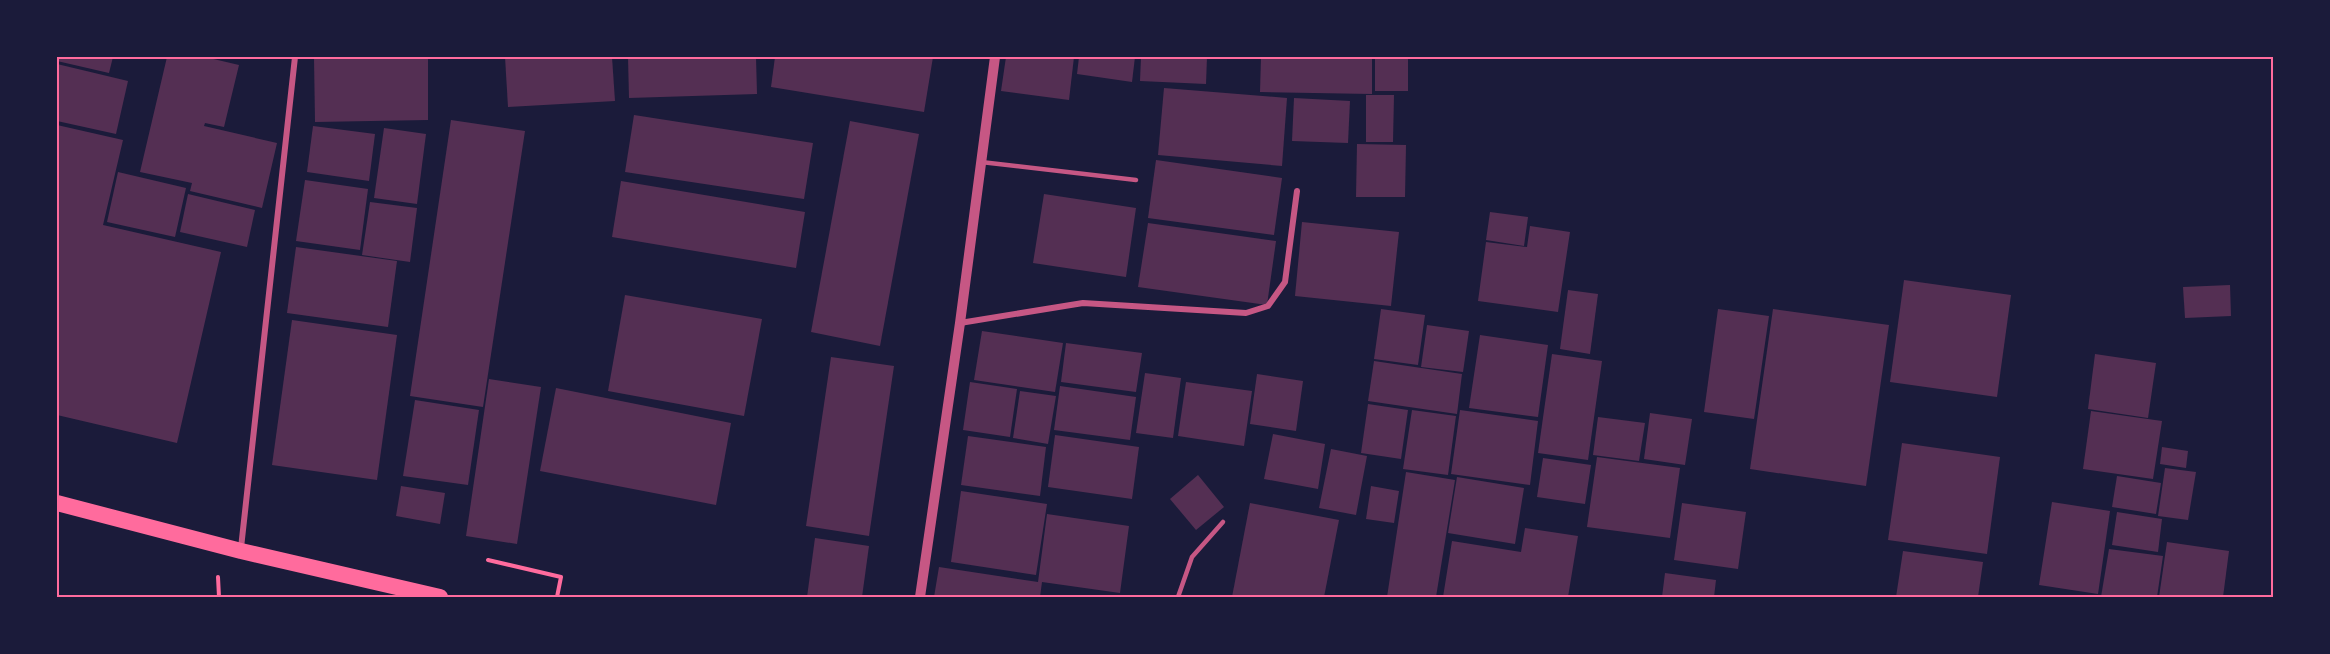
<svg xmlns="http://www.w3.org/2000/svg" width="2330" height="654" font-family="Spectral,serif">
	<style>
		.building { fill: #542f53 }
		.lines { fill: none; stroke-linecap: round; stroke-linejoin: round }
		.path { stroke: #ff6b9d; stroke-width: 4 }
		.service { stroke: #c65784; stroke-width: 4.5 }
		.minor { stroke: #c65784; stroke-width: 6 }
		.tertiary { stroke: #c65784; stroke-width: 10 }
		.trunk { stroke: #ff6b9d; stroke-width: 16 }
		.neatline { fill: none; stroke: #ff6b9d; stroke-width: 2 }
	</style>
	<rect width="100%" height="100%" fill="#1b1b3a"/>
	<g class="building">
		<path d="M57 57H113L109 73 57 61Z"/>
		<path d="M167 57H205L239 65 224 127 205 123 204 126 277 143 262 208 190 191 192 183 140 172Z"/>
		<path d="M314 57H428V120L315 122Z"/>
		<path d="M505 57H612L615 101 508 107Z"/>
		<path d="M628 57H756L757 94 629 98Z"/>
		<path d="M775 57H933L924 112 771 87Z"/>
		<path d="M1006 57H1074L1069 100 1001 91Z"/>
		<path d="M1079 57H1135L1132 82 1077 74Z"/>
		<path d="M1141 57H1207L1206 84 1140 81Z"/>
		<path d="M1261 57H1372V94L1260 92Z"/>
		<rect x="1375" y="57" width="33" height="34"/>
		<path d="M57 64 128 81 116 134 57 121Z"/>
		<path d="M1164 88 1287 98 1282 166 1158 155Z"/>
		<path d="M1366 95H1394L1393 142H1366Z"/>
		<path d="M1294 98 1350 101 1348 143 1292 141Z"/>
		<path d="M634 115 813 143 804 199 625 172Z"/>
		<path d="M451 120 525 131 483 407 410 396Z"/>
		<path d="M850 121 919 134 880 346 811 332Z"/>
		<path d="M57 125 123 140 103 225 221 252 177 443 57 415Z"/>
		<path d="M313 126 375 134 369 181 307 172Z"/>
		<path d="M384 128 426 134 417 204 374 198Z"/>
		<path d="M1357 144 1406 145 1405 197H1356Z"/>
		<path d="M1156 160 1282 178 1274 235 1148 218Z"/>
		<path d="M118 172 186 188 175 237 107 222Z"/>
		<path d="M305 180 368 189 360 250 296 241Z"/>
		<path d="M621 181 805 212 796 268 612 237Z"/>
		<path d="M188 194 255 210 247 247 180 232Z"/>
		<path d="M1044 194 1136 208 1126 277 1033 263Z"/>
		<path d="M370 202 417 208 410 262 362 255Z"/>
		<path d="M1490 212 1528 217 1524 246 1486 240Z"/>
		<path d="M1302 222 1399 232 1391 306 1295 296Z"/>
		<path d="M1148 223 1276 241 1267 305 1138 287Z"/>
		<path d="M1530 226 1570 232 1558 312 1478 301 1486 242 1527 247Z"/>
		<path d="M296 247 397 261 388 327 287 313Z"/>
		<path d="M1904 280 2011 295 1997 397 1890 382Z"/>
		<path d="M2230 285 2231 316 2185 318 2183 287Z"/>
		<path d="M1568 290 1598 294 1590 354 1560 349Z"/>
		<path d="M625 295 762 319 744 416 608 391Z"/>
		<path d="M1381 309 1425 315 1418 365 1374 359Z"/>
		<path d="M1718 309 1769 316 1754 419 1704 412Z"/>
		<path d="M1773 309 1889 325 1866 486 1750 469Z"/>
		<path d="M292 320 397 335 377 480 272 465Z"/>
		<path d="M1427 325 1469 331 1463 372 1421 367Z"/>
		<path d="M982 331 1063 343 1055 392 974 380Z"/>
		<path d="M1480 335 1548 345 1538 417 1469 408Z"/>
		<path d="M1066 343 1142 353 1136 392 1061 382Z"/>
		<path d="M1552 354 1602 361 1588 460 1538 453Z"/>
		<path d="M2095 354 2156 363 2148 418 2088 409Z"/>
		<path d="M831 357 894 366 869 536 806 526Z"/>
		<path d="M1374 361 1462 374 1457 414 1368 401Z"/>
		<path d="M1145 373 1181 378 1173 438 1136 433Z"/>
		<path d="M1257 374 1303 381 1296 431 1250 424Z"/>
		<path d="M489 379 541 387 517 544 466 536Z"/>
		<path d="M970 382 1017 389 1010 437 963 430Z"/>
		<path d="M1186 382 1252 391 1244 446 1178 436Z"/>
		<path d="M1060 386 1136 397 1130 440 1054 430Z"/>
		<path d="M556 388 731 423 716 505 540 471Z"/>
		<path d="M1020 391 1056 396 1048 444 1013 438Z"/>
		<path d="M415 400 479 410 468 485 403 476Z"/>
		<path d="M1368 404 1408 410 1401 459 1361 453Z"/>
		<path d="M1412 410 1456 416 1448 475 1403 469Z"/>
		<path d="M1460 410 1538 421 1530 485 1451 474Z"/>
		<path d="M2091 411 2162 421 2153 479 2083 469Z"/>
		<path d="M1650 413 1692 419 1685 465 1644 459Z"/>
		<path d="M1598 417 1645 423 1639 461 1593 455Z"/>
		<path d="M1273 434 1325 444 1318 489 1264 479Z"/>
		<path d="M1055 435 1139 447 1132 499 1048 487Z"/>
		<path d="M968 436 1046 447 1040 496 961 485Z"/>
		<path d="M1902 443 2000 457 1987 554 1888 540Z"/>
		<path d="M2162 447 2188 451 2186 468 2160 464Z"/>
		<path d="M1331 449 1367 456 1356 515 1319 508Z"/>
		<path d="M1597 457 1680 468 1670 538 1587 527Z"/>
		<path d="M1543 458 1591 465 1585 504 1537 497Z"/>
		<path d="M2165 468 2196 472 2188 520 2158 516Z"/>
		<path d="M1406 472 1455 480 1436 597H1387Z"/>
		<path d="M1198 475 1224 507 1196 530 1170 499Z"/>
		<path d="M2117 476 2161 483 2156 514 2112 507Z"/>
		<path d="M1457 477 1524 488 1515 544 1448 533Z"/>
		<path d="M401 486 445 493 440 524 396 516Z"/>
		<path d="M1371 486 1399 491 1394 523 1366 519Z"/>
		<path d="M961 491 1047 504 1036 575 951 562Z"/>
		<path d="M2052 502 2110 511 2098 594 2039 585Z"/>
		<path d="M1250 503 1339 520 1324 597H1232Z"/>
		<path d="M1682 503 1746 512 1738 569 1674 560Z"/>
		<path d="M2117 512 2162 519 2158 552 2112 545Z"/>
		<path d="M1047 514 1129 526 1120 593 1042 582 1040 597H934L939 567 1038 582Z"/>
		<path d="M1525 528 1578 536 1568 597H1443L1452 541 1521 552Z"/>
		<path d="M815 538 869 546 862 597H807Z"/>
		<path d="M2167 542 2229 551 2223 597H2159Z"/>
		<path d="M2109 549 2163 556 2157 597H2101Z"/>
		<path d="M1903 551 1983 562 1978 597H1896Z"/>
		<path d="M1665 573 1716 580 1714 597H1662Z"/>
	</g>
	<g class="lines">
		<g class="path">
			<path d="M488 560 561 577 557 597"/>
			<path d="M218 577 219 597"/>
		</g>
		<g class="service">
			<path d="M981 162 1136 180"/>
			<path d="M1178 597 1192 557 1223 522"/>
		</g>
		<g class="minor">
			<path d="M960 323 1083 303 1246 313 1268 306 1285 282 1297 191"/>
			<path d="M241 548 295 57"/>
		</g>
		<path class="tertiary" d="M920 597 960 323 995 57"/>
		<path class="trunk" d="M57 503 241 551 440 597"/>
	</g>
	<rect width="2330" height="654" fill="none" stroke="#1b1b3a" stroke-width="117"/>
	<rect x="58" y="58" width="2214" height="538" class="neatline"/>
</svg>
